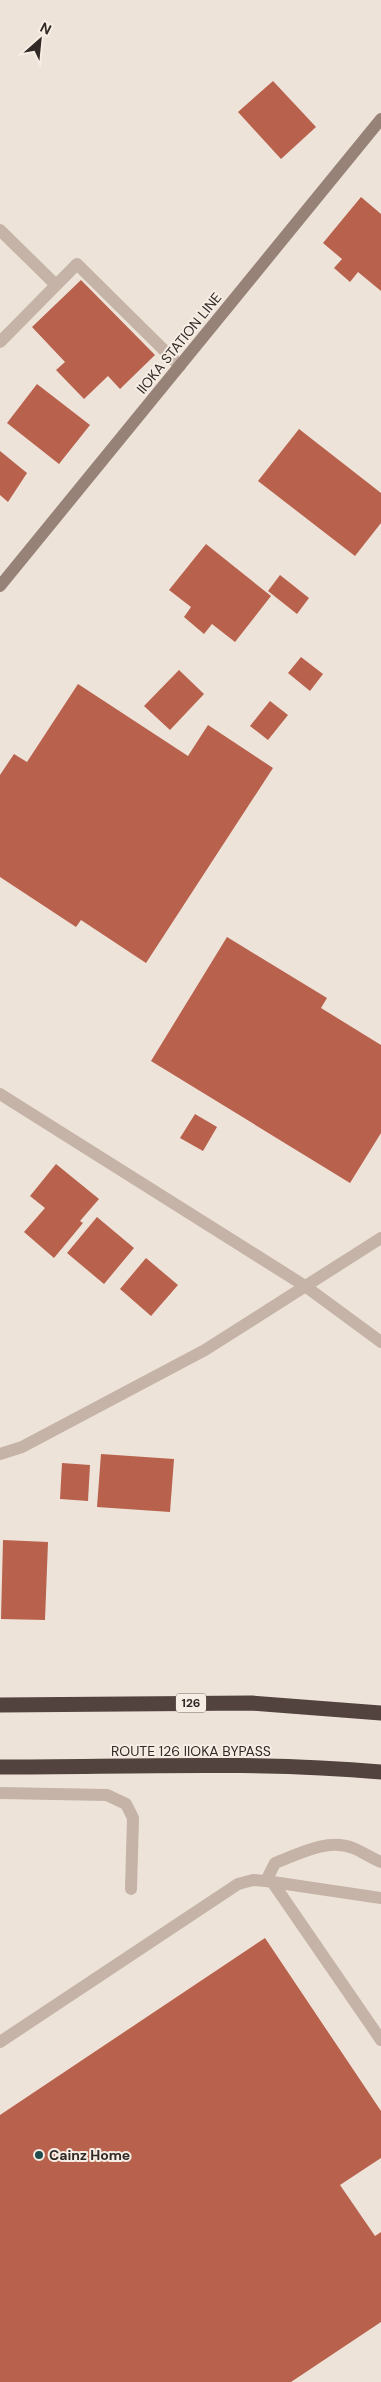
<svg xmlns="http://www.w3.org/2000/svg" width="381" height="2382" font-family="'DM Sans',sans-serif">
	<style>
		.building { fill: #b8614c }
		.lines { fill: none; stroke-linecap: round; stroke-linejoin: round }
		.lane { stroke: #c4b3a6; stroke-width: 12 }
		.street { stroke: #c4b3a6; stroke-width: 12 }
		.secondary { stroke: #978278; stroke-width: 12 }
		.highway { stroke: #52433e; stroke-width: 15 }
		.poi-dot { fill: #214d4e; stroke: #f6ede4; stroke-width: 2 }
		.labels { text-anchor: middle; stroke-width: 4; stroke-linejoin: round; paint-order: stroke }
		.shield { fill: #f6ede4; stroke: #6c645f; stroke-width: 1 }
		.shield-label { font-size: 12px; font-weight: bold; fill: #312926 }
		.street-label { font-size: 14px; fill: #312926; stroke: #f6ede4 }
		.poi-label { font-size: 14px; font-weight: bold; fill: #312926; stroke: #f6ede4; text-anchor: start }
	</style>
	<rect width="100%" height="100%" fill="#eee3d9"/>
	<g class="building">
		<path d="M273 81 316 127 281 159 238 112Z"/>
		<path d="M361 197 381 214V291L358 272 350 282 334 268 342 259 323 243Z"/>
		<path d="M81 280 155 355 120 389 108 376 84 399 56 370 65 362 32 327Z"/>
		<path d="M37 384 90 425 59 464 7 423Z"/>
		<path d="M299 429 381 493V523L355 556 258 481Z"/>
		<path d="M0 451 27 473 8 502 0 495Z"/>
		<path d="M206 544 271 596 235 642 212 624 204 634 184 617 191 607 169 590Z"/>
		<path d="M280 575 309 598 297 614 268 591Z"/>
		<path d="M301 657 323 674 310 691 288 673Z"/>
		<path d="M179 670 204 694 170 730 144 706Z"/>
		<path d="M78 684 188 756 208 725 273 768 146 963 81 920 76 927 0 877V775L14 754 27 762Z"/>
		<path d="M270 701 288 715 268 740 250 726Z"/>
		<path d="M227 937 327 998 321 1008 381 1045V1133L350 1183 151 1061Z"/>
		<path d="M195 1114 217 1127 203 1151 180 1138Z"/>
		<path d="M56 1164 99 1199 80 1221 83 1223 54 1258 24 1232 45 1208 30 1196Z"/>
		<path d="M97 1217 134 1248 104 1284 67 1253Z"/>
		<path d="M146 1258 178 1285 151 1316 120 1289Z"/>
		<path d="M101 1454 174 1459 170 1512 97 1507Z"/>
		<path d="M62 1463 90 1465 88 1501 60 1499Z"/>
		<path d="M3 1540 48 1542 45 1620 1 1619Z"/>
		<path d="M265 1938 381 2111V2158L340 2185 375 2236 381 2232V2322L291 2382H0V2115Z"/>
	</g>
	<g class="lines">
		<g class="lane">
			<path d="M0 230 56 285"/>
			<path d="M0 342 77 264 180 366"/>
			<path d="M0 1793 107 1795 126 1804 133 1818 131 1889"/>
			<path d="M266 1881 275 1863C299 1854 327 1838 353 1848 363 1852 371 1858 381 1862"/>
			<path d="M273 1883 381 2040"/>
			<path d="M0 2042 238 1884 253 1880 266 1881 381 1898"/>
		</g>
		<g class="street">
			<path d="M0 1094 305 1286 381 1342"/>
			<path d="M0 1454 22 1447 205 1350 381 1238"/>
		</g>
		<path class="secondary" d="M0 586 381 119"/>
		<g class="highway">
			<path d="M0 1705 251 1703 381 1713"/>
			<path d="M0 1767C127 1767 255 1761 381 1772"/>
		</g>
	</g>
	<circle class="poi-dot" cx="39" cy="2155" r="5"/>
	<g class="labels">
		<rect class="shield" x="176" y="1693.5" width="30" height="19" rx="4"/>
		<g class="shield-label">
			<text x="191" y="1707">126</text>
		</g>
		<g class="street-label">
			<text transform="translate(179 343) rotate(-51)" y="5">IIOKA STATION LINE</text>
			<text x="191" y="1756">ROUTE 126 IIOKA BYPASS</text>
		</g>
		<g class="poi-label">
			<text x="49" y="2160">Cainz Home</text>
		</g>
	</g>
	<g transform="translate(40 40) rotate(27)" stroke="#f6ede4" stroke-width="4" paint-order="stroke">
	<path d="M0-4L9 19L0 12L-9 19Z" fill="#312926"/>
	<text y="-8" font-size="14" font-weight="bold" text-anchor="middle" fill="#312926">N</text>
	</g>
</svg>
